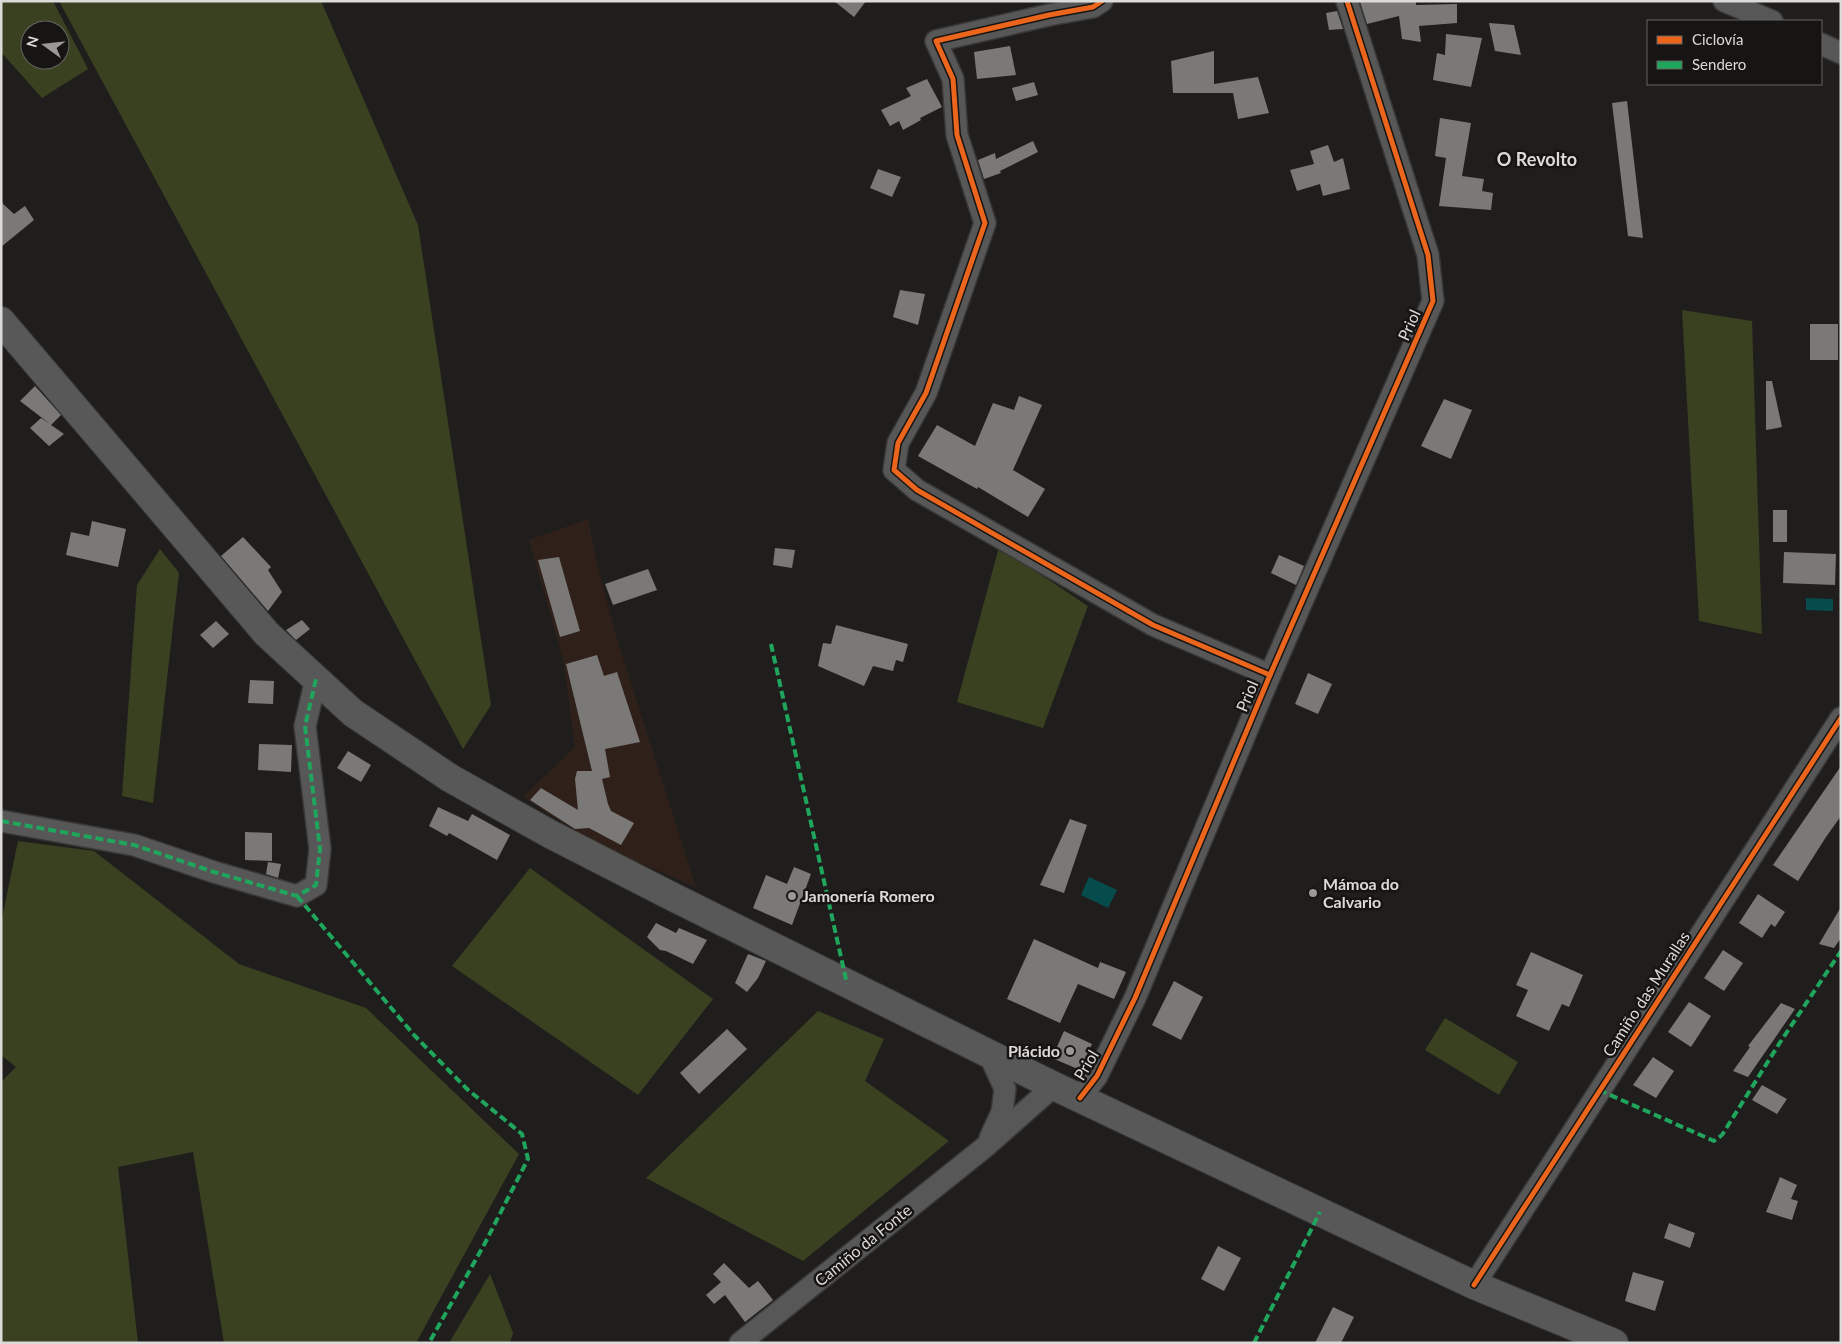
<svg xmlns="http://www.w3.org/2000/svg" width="1842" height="1344" font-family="Lato,sans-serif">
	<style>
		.industrial { fill: #2f2119 }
		.green { fill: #3a4120; fill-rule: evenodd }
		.water { fill: #074c4d }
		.building { fill: #7a7978 }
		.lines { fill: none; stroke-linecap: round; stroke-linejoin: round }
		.minor-casing { stroke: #393837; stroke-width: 24 }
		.major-casing { stroke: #393837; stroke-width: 30 }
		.minor { stroke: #575757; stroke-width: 21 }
		.major { stroke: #585858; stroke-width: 28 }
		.quiet { stroke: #20a55d; stroke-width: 4; stroke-dasharray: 8 4; stroke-linecap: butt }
		.cycleway-casing { stroke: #171513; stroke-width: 8 }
		.cycleway { stroke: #eb651d; stroke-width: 5 }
		.poi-dot { fill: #9a9998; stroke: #171513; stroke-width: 2 }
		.labels { text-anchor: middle; stroke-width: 5; stroke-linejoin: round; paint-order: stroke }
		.street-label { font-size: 16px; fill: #dcdbda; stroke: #171513 }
		.poi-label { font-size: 16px; font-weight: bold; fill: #dcdbda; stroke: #171513; text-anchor: start }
		.neighbourhood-label { font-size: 18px; font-weight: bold; fill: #dcdbda; stroke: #171513 }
	</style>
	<rect width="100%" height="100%" fill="#1f1e1d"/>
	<path class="industrial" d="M588 519 597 564 616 636 696 887 591 842 523 797 575 747 563 659 529 540Z"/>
	<g class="green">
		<path d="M1 1H53L88 69 42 98 1 52ZM30 30H60V60H30Z"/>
		<path d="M59 1H321L418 225 491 705 463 749Z"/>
		<path d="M1682 310 1752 321 1762 634 1699 621Z"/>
		<path d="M999 547 1088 606 1043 728 957 702Z"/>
		<path d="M160 549 179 573 153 803 122 796 137 585Z"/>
		<path d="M18 841 94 851 239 964 366 1008 519 1154 416 1343H224L193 1152 118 1167 138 1343H1V1082L16 1067 1 1055V923Z"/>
		<path d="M530 868 713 999 638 1095 452 966Z"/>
		<path d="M818 1011 884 1039 865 1081 949 1141 803 1261 646 1178Z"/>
		<path d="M1445 1018 1518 1062 1499 1095 1425 1050Z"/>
		<path d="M490 1274 513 1333 510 1343H449Z"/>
	</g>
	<g class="water">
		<path d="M1806 598 1833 599V611L1806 610Z"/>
		<path d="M1089 877 1117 890 1108 908 1081 895Z"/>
	</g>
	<g class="building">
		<path d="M834 1H866L854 17Z"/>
		<path d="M1416 1V5L1457 4V23L1419 26 1421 42 1402 39 1399 16 1367 24 1360 2Z"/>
		<path d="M1337 11 1343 29 1329 30 1326 13Z"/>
		<path d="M1489 23 1514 25 1521 55 1495 51Z"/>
		<path d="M1446 34 1482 38 1471 87 1433 80 1437 53 1445 55Z"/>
		<path d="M1010 46 1016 75 977 79 974 52Z"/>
		<path d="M1214 51V84L1258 77 1269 113 1238 119 1233 93H1173L1171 61Z"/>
		<path d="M927 79 942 107 920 118 921 120 903 130 899 121 890 126 881 110 911 96 906 88Z"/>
		<path d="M1034 82 1038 95 1016 101 1012 88Z"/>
		<path d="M1627 101 1643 238 1628 236 1612 103Z"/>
		<path d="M1440 118 1471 123 1462 176 1484 179 1482 191 1493 193 1491 210 1439 206 1446 158 1435 156Z"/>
		<path d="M1033 141 1038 152 1000 171 1001 173 984 179 978 160 995 153 996 159Z"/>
		<path d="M1328 145 1334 162 1343 158 1350 189 1323 196 1320 184 1297 191 1290 170 1314 164 1310 151Z"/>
		<path d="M878 169 901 177 892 197 870 188Z"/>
		<path d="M1 202 14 214 25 206 34 220 1 247Z"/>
		<path d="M900 290 925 294 918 325 893 317Z"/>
		<rect x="1810" y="324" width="28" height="36"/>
		<path d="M1766 381H1772L1782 427 1766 430Z"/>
		<path d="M35 386 61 415 51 425 64 434 49 446 30 428 41 418 50 424 20 401Z"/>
		<path d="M1019 396 1042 405 1013 470 1045 489 1028 517 978 487 977 489 918 456 937 425 975 446 993 403 1014 410Z"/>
		<path d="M1444 399 1472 410 1451 459 1421 446Z"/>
		<rect x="1773" y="510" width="14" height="32"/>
		<path d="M92 521 126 529 118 567 66 555 71 532 89 536Z"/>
		<path d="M243 537 271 567 268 570 282 592 268 611 221 556Z"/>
		<path d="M775 548 795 550 792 568 773 565Z"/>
		<path d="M1784 552 1836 554 1835 585 1783 583Z"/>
		<path d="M1279 555 1304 566 1296 585 1271 573Z"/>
		<path d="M559 557 580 631 560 637 538 560Z"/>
		<path d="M648 569 657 590 613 605 605 584Z"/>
		<path d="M302 620 310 629 296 640 286 630Z"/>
		<path d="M216 621 229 634 213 648 200 635Z"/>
		<path d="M836 625 908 644 903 662 896 660 893 671 873 666 864 686 818 666 823 643 831 644Z"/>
		<path d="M597 655 604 676 617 672 640 742 605 749 610 777 602 779 608 804 611 811 634 823 621 845 589 828 575 829 530 800 541 788 578 810 575 779 577 771H592L566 664Z"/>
		<path d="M1308 673 1332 684 1318 714 1295 704Z"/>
		<path d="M250 680 274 681 273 704 248 703Z"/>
		<path d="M259 744 292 745 291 772 258 770Z"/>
		<path d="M348 751 371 765 361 782 337 768Z"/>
		<path d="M1841 766V816L1826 837 1798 881 1773 865Z"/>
		<path d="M438 807 468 821 472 814 510 835 497 860 449 833 447 836 429 826Z"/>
		<path d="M1070 819 1087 825 1064 893 1040 885Z"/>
		<path d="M245 832 272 833V861L245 860Z"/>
		<path d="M268 862 281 864 278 878 266 874Z"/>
		<path d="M794 867 811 874 792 925 753 908 766 875 787 884Z"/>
		<path d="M1758 894 1785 912 1775 927 1771 924 1762 938 1739 923Z"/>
		<path d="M1841 907V938L1834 948 1819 944Z"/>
		<path d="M656 923 676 933 679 928 707 940 693 964 666 951 660 950 647 937Z"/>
		<path d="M1034 939 1098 968 1100 962 1126 972 1114 999 1078 984 1060 1023 1007 999Z"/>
		<path d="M1723 950 1743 963 1724 991 1704 978Z"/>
		<path d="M1531 952 1583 975 1569 1007 1562 1004 1549 1031 1516 1016 1528 990 1516 985Z"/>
		<path d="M748 954 766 961 758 978 747 992 735 983Z"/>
		<path d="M1174 981 1203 997 1181 1040 1152 1025Z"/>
		<path d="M1689 1002 1711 1016 1691 1047 1668 1032Z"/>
		<path d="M1781 1003 1795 1009 1748 1077 1733 1071 1750 1047 1748 1046Z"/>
		<path d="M727 1029 747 1049 699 1094 680 1073Z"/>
		<path d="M1064 1031 1092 1044 1080 1070 1052 1058Z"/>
		<path d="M1653 1057 1674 1071 1656 1098 1633 1085Z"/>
		<path d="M1762 1085 1787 1099 1777 1114 1752 1100Z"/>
		<path d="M1780 1177 1797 1185 1791 1199 1798 1201 1792 1220 1766 1212Z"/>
		<path d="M1669 1223 1695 1233 1690 1248 1664 1238Z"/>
		<path d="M1218 1246 1241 1258 1224 1291 1201 1279Z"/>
		<path d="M724 1263 749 1288 758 1281 773 1300 745 1322 725 1295 714 1304 706 1295 721 1282 713 1274Z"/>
		<path d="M1633 1272 1664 1281 1655 1311 1625 1301Z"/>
		<path d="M1333 1307 1354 1317 1341 1343H1315Z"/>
	</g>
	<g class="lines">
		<g class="minor-casing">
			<g id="minor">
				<path d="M1102 1 1093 7 1049 15 936 41 953 79 957 135 985 223 926 393 898 443 894 470 917 490 1153 625 1270 675"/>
				<path d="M1724 1 1772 21"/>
				<path d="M1821 44 1841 53"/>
				<path d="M1 821 134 845 214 872 297 896 316 885 320 849 305 726 316 679"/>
				<path d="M989 1054 1005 1089 1002 1112 990 1138"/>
				<path d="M1080 1098 1097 1076 1135 998 1270 675 1433 301 1428 255 1347 1"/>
				<path d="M1474 1285 1841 718"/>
				<path d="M740 1343 985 1147 1054 1086"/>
			</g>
		</g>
		<g class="major-casing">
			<path id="major" d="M1 321 267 634 353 713 450 778 550 834 673 897 1054 1086 1474 1285 1614 1343"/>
		</g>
		<use href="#minor" class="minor"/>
		<use href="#major" class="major"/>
		<g class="quiet">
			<path d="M771 644 847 984"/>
			<path d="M1 821 134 845 214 872 297 896 316 885 320 849 305 726 316 679"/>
			<path d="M297 896 414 1035 467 1089 522 1134 528 1159 484 1245 429 1343"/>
			<path d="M1599 1090 1714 1141 1722 1135 1779 1044 1841 951"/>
			<path d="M1254 1343 1320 1212"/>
		</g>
		<g class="cycleway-casing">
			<g id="cycleway">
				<path d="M1102 1 1093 7 1049 15 936 41 953 79 957 135 985 223 926 393 898 443 894 470 917 490 1153 625 1270 675"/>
				<path d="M1080 1098 1097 1076 1135 998 1270 675 1433 301 1428 255 1347 1"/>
				<path d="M1474 1285 1841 718"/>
			</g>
		</g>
		<use href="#cycleway" class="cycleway"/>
	</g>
	<g class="poi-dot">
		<circle cx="1313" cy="893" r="5"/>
		<circle cx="792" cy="896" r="5"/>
		<circle cx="1070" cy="1051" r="5"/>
	</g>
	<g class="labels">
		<g class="street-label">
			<text transform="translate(1409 325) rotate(-66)" y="6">Priol</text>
			<text transform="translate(1247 696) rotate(-67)" y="6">Priol</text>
			<text transform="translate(1646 994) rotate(-57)" y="6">Camiño das Murallas</text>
			<text transform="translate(1086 1065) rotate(-59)" y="6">Priol</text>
			<text transform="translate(863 1245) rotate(-39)" y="6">Camiño da Fonte</text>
		</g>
		<g class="poi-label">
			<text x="1323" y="890">Mámoa do<tspan x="1323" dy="18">Calvario</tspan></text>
			<text x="802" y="902">Jamonería Romero</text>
			<text x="1060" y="1057" text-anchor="end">Plácido</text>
		</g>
		<g class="neighbourhood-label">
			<text x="1537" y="166">O Revolto</text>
		</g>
	</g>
	<rect width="1842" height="1344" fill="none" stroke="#dcdbda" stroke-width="5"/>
	<rect x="1647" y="20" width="175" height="65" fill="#171513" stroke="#666463"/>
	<rect x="1657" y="36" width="25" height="8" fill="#eb651d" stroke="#666463"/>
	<text x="1692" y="45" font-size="15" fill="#dcdbda">Ciclovía</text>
	<rect x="1657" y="61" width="25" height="8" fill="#20a55d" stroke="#666463"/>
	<text x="1692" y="70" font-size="15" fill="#dcdbda">Sendero</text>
	<g transform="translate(45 45) rotate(285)"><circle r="24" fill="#171513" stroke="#666463"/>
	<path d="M0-4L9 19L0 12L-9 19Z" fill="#9a9998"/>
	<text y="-8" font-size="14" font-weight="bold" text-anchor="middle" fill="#dcdbda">N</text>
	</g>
</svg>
